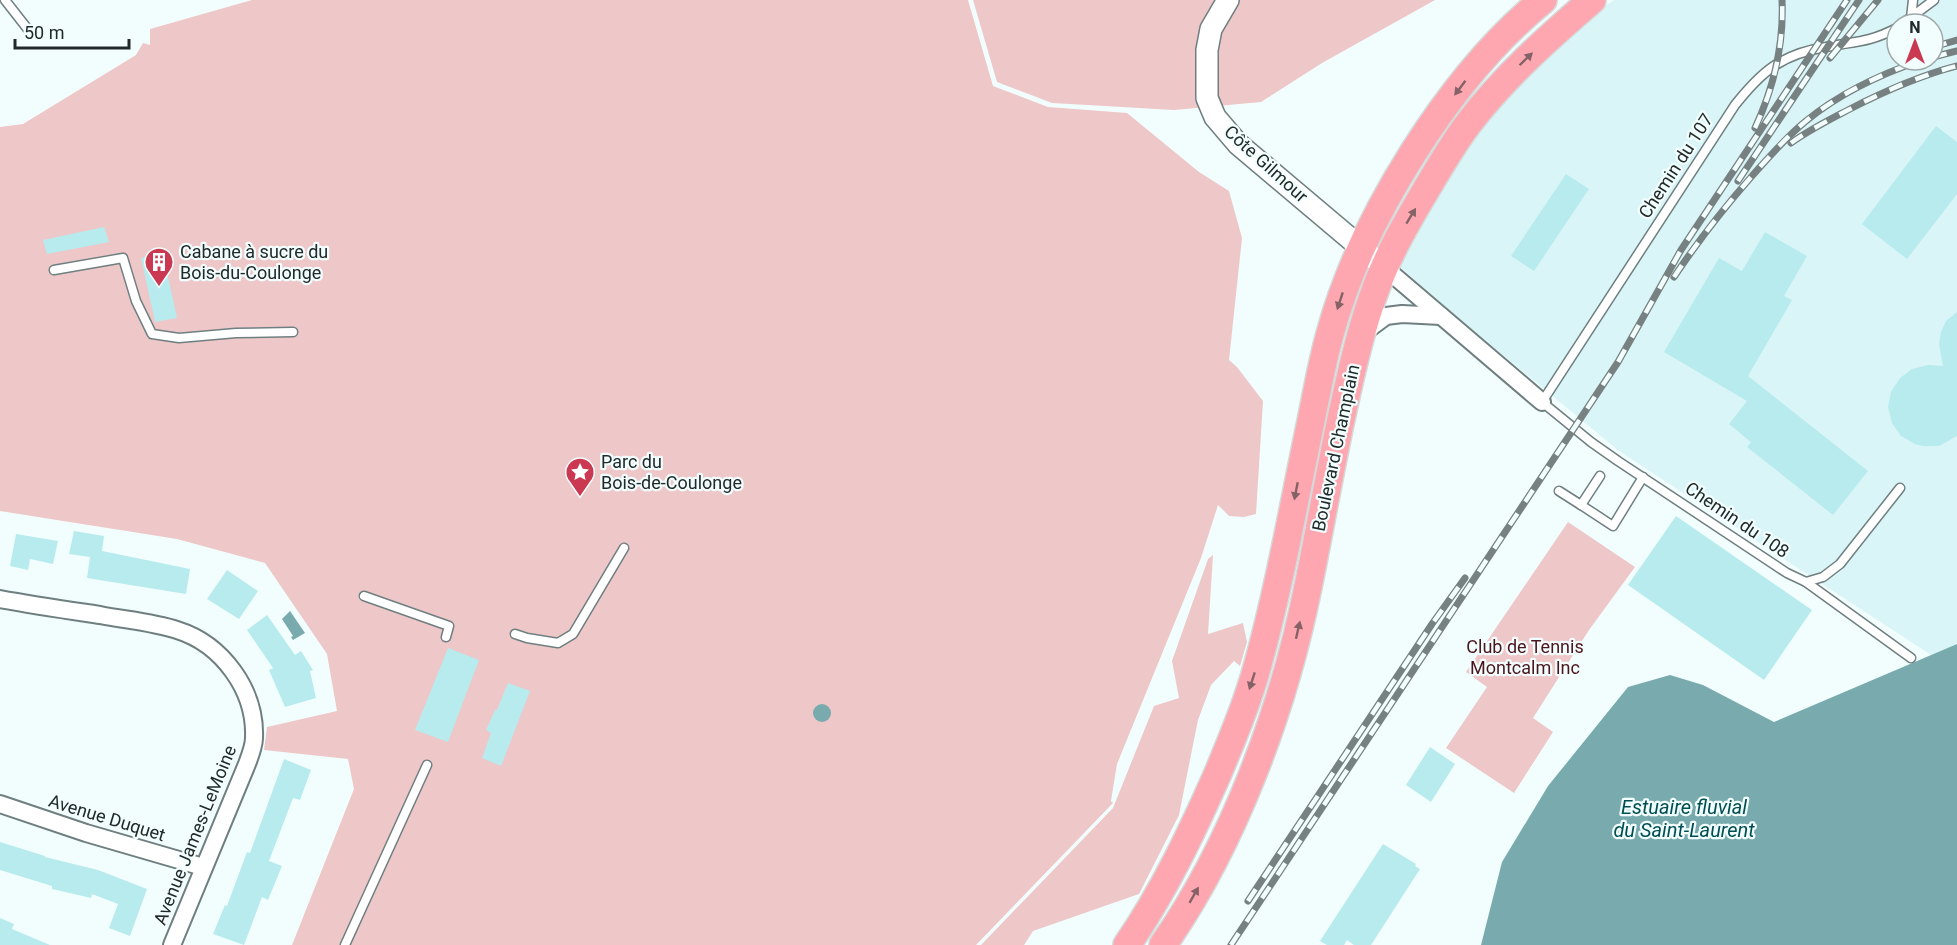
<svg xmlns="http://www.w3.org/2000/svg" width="1957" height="945" font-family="Roboto,sans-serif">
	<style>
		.built { fill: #d9f5f7; fill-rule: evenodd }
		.green { fill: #eec7c8 }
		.water { fill: #79abae }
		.building { fill: #b8ebee }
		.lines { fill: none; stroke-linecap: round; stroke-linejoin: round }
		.service-casing { stroke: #6f7f80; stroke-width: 11 }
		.minor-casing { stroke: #6f7f80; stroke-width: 20 }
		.tertiary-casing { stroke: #6f7f80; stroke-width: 24 }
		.primary-casing { stroke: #d7d8d8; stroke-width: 30 }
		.service { stroke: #fff; stroke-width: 8 }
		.minor { stroke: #fff; stroke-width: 16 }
		.tertiary { stroke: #fff; stroke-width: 21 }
		.primary { stroke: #fea7b0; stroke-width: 27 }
		.rail-casing { stroke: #788181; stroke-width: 7 }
		.rail { stroke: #f2fefe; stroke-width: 4.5; stroke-dasharray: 14; stroke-linecap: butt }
		.oneway { fill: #856266 }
		.labels { text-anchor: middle; stroke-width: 4.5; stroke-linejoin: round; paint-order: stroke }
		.street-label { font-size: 18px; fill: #222929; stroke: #f2fefe }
		.poi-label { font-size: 18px; fill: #222929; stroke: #f2fefe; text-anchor: start }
		.park-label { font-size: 18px; fill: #4c151d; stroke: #f2fefe }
		.water-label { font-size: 20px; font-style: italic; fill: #004e52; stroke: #f2fefe }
	</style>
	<rect width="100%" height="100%" fill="#f2fefe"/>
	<path class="built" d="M1614 0H1957V644L1931 655 1619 451 1468 326 1399 266 1448 178 1478 132 1525 77 1601 9ZM1897 24H1933V60H1897Z"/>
	<g class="green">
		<path d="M252 0H968L993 86 1048 107 1127 113 1199 172 1229 191 1242 238 1229 360 1237 367 1263 401 1256 514 1244 517 1229 516 1218 505 1201 558 1117 764 1111 801 1113 803 976 945H292L354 789 348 759 264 750 267 727 337 711 327 654 265 563 177 539 0 511V127L23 124 136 55 143 43 150 45V29Z"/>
		<path d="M973 0H1435L1322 63 1261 102 1174 110 1052 103 997 82Z"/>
		<path d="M1568 522 1635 567 1589 630 1533 718 1553 732 1514 793 1446 748 1487 687 1466 672Z"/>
		<path d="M1213 555 1208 634 1243 623 1247 642 1240 666 1234 661 1211 685 1198 720 1179 815 1139 894 1033 931 1024 945H981L1113 808 1154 706 1179 698 1172 661 1208 559Z"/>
	</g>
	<g class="water">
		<path d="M290 611 305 633 293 640 291 637 293 636 282 619Z"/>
		<path d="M1957 644V945H1481L1502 862 1548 786 1628 687 1670 675 1703 685 1774 722Z"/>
		<circle cx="822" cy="713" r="9"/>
	</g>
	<g class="building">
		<path d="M1936 126 1957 142V194L1907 259 1862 224Z"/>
		<path d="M1566 174 1589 189 1534 271 1511 256Z"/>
		<path d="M104 227 109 242 47 254 43 240Z"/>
		<path d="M1765 232 1807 256 1784 296 1792 300 1748 376 1868 471 1833 515 1747 447 1751 442 1729 424 1747 401 1664 352 1719 258 1742 271Z"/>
		<path d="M163 254 177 318 155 322 141 258Z"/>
		<path d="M1957 312V436L1939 446H1923L1915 444 1901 436 1892 423 1888 407 1891 392 1900 378 1912 369 1928 365 1943 366 1939 344 1941 332 1946 321Z"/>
		<path d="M1676 516 1812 610 1764 680 1628 585Z"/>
		<path d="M74 531 104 536 102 551 190 569 186 594 87 578 90 557 69 554Z"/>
		<path d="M16 534 58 541 53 564 30 559 28 570 10 566Z"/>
		<path d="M227 570 258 591 239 619 207 599Z"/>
		<path d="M267 615 295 655 301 651 313 670 310 671 316 698 285 707 269 670 273 668 247 630Z"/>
		<path d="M448 648 479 660 448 742 415 730Z"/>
		<path d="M508 683 530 691 501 766 482 758 491 733 486 730 495 710H497Z"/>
		<path d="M1430 747 1455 764 1431 802 1406 785Z"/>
		<path d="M284 759 311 770 300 800 293 798 269 861 282 866 268 900 262 897 244 945 213 934 225 905 227 906 247 852 250 853Z"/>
		<path d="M0 842 45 856V857L98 870 147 889 130 936 109 928 118 904 92 894 91 898 52 889V886L0 870Z"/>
		<path d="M1383 844 1416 864 1415 866 1420 869 1371 945H1354L1347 940 1344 945H1327L1320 941Z"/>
		<path d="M0 918 14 924 12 929 50 945H0Z"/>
	</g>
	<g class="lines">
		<g class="service-casing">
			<g id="service">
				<path d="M5 0 30 32"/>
				<path d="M1911 18 1913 0"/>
				<path d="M1902 24 1934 0"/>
				<path d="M1897 28C1868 43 1856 41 1826 47 1782 54 1762 71 1735 105L1542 402 1591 442 1618 461 1787 573 1806 582 1823 577 1840 564 1900 488"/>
				<path d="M54 270 123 258 136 301 152 334 179 338 236 333 293 332"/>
				<path d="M1600 476 1581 505 1613 526 1643 477"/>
				<path d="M1559 491 1581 505"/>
				<path d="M1806 582 1911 658"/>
				<path d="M364 596 449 626 446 637"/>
				<path d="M515 634 527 638 558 643 573 634 624 548"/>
				<path d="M345 945 427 765"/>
			</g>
		</g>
		<g class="minor-casing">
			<g id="minor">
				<path d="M1385 268 1542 402"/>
				<path d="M1363 333 1386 316 1402 314 1441 316"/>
				<path d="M0 599C33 605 67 610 100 615 125 620 152 622 177 630 222 644 256 690 254 738 254 746 250 756 247 764L172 945"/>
				<path d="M0 804 86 833 203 867"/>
			</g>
		</g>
		<g class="tertiary-casing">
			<path id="tertiary" d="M1228 0 1211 29 1207 50V98L1215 117 1238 144 1385 268"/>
		</g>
		<g class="primary-casing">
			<g id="primary">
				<path d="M1127 945C1164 891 1192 832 1218 773 1233 737 1248 701 1258 664 1280 584 1294 502 1311 421 1317 392 1322 362 1330 334 1361 219 1451 75 1543 0"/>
				<path d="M1163 945C1234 844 1284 707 1308 587 1322 519 1333 451 1349 383 1356 352 1364 320 1375 291 1386 259 1403 229 1420 200 1435 175 1450 148 1468 124 1504 77 1548 38 1592 0"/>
			</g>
		</g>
		<use href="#service" class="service"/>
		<use href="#minor" class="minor"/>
		<use href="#tertiary" class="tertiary"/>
		<use href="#primary" class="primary"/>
		<g class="rail-casing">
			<g id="rail">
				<path d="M1933 47 1957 40"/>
				<path d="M1933 57 1957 51"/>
				<path d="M1830 58 1878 0"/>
				<path d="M1755 128C1774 87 1784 45 1782 0"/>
				<path d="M1791 143C1809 130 1829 120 1848 110 1883 92 1918 76 1957 66"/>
				<path d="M1738 181 1859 0"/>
				<path d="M1674 277C1698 241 1723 209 1752 176 1769 157 1786 137 1806 121 1840 93 1881 74 1922 60"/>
				<path d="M1248 901 1432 624 1465 578"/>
				<path d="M1231 945 1618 362 1681 250 1847 0"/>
			</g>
		</g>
		<use href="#rail" class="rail"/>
	</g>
	<defs><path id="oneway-solid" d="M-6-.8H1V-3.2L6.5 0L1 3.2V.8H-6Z" transform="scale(1.5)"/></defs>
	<g class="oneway">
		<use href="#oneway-solid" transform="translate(1526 59) rotate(-44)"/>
		<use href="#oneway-solid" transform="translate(1460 88) rotate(127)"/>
		<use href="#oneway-solid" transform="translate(1411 216) rotate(-59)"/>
		<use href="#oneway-solid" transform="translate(1340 301) rotate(108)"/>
		<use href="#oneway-solid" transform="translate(1296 491) rotate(101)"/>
		<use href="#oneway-solid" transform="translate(1298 630) rotate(-77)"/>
		<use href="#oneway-solid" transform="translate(1252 681) rotate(108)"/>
		<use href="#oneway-solid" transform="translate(1194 895) rotate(-60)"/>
	</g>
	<defs>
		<g id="building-pin" transform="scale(1.5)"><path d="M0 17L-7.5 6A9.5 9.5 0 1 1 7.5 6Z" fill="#ca3951" stroke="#f2fefe"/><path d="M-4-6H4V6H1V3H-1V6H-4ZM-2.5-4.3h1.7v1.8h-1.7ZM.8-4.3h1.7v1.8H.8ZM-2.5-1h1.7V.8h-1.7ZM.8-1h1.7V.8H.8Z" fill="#fff"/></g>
		<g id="sight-pin" transform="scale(1.5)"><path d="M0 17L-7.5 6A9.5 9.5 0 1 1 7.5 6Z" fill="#ca3951" stroke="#f2fefe"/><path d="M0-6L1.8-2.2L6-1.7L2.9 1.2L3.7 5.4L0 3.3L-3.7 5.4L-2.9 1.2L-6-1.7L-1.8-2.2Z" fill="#fff"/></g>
	</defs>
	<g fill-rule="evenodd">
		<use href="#building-pin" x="159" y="262"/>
		<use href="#sight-pin" x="580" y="472"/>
	</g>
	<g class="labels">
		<g class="street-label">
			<text transform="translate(1266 164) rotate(42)" y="6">Côte Gilmour</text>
			<text transform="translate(1676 166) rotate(-57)" y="6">Chemin du 107</text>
			<text transform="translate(1336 448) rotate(-78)" y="6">Boulevard Champlain</text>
			<text transform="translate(1737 520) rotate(34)" y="6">Chemin du 108</text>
			<text transform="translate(107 818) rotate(17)" y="6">Avenue Duquet</text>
			<text transform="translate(195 835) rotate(-68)" y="6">Avenue James-LeMoine</text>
		</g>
		<g class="poi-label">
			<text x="180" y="258">Cabane à sucre du<tspan x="180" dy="21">Bois-du-Coulonge</tspan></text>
			<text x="601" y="468">Parc du<tspan x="601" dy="21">Bois-de-Coulonge</tspan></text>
		</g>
		<g class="park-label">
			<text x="1525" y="653">Club de Tennis<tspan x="1525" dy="21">Montcalm Inc</tspan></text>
		</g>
		<g class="water-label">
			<text x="1684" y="814">Estuaire fluvial<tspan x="1684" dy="23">du Saint-Laurent</tspan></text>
		</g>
	</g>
	<g transform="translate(1915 42)"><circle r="28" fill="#f2fefe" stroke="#9fa9a9" stroke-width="1.5"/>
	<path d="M0-4.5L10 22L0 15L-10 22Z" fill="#ca3951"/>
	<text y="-9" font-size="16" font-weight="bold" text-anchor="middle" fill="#222929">N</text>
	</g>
	<path d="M15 39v9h114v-9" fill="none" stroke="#222929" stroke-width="3"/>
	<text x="24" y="39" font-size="18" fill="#222929" stroke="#f2fefe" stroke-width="4.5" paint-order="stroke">50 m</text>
</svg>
